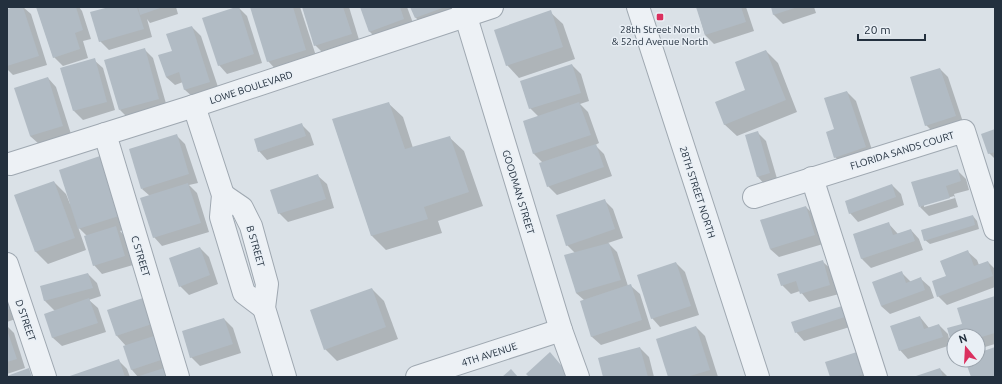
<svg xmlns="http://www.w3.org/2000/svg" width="1002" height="384" font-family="Ubuntu,sans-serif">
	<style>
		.shadow { fill: #0003; fill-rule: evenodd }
		.building { fill: #b1bbc4 }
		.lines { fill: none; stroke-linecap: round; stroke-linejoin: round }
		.minor-casing { stroke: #9fa8b1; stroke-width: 24 }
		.minor { stroke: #edf1f5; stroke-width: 22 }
		.poi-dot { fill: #db305f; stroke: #e9eff5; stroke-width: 1.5 }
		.labels { text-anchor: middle; stroke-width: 3; stroke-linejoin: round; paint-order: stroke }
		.poi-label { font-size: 10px; fill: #23303e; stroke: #e9eff5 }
		.street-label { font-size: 10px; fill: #23303e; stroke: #e9eff5 }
	</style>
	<rect width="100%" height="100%" fill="#dae1e7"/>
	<g class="shadow">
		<path d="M18 7H23L31 14 47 65 13 75 7 69V10Z"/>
		<path d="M37 7H79L82 11 91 39 83 41 88 58 63 66 54 57Z"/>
		<path d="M113 7H176L178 14 150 23 147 19 152 37 109 50 100 41Z"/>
		<path d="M238 7 247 16 262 63 227 74 219 65Z"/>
		<path d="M251 7H300L318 62 280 74 268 61Z"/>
		<path d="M303 7H349L360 43 324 54 315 45Z"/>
		<path d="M361 7H407L416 31 382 44 370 32Z"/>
		<path d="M411 7H460L428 30 416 18Z"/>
		<path d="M697 7H746L754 31 714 44 705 35Z"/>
		<path d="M772 7H814L816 13 783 24 774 15Z"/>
		<path d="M550 12 563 24 575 59 519 78 507 65Z"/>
		<path d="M192 27 201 36 219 90 194 98 185 90 183 82 175 85 166 77 173 52Z"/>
		<path d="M145 50 153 58 167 107 129 119 120 110Z"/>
		<path d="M766 51 778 63 797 112 737 136 724 124 746 90Z"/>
		<path d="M94 60 103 68 115 110 83 120 74 111 62 68Z"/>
		<path d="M572 65 581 74 589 101 580 104 588 112 599 143 595 145 604 154 612 176 557 195 548 186 543 163 534 154 539 117 530 108Z"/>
		<path d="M940 69 948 77 964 125 935 134 926 125Z"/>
		<path d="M48 78 56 87 71 134 39 144 30 136Z"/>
		<path d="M847 92 856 101 874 156 844 166 835 157 836 130Z"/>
		<path d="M388 103 403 117 413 148 449 137 464 151 483 206 438 221 442 233 386 250 372 236 334 120Z"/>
		<path d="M301 124 310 133 314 145 267 160 259 151Z"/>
		<path d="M995 130V159L989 153Z"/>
		<path d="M757 132 766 141 778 182 766 186 758 177Z"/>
		<path d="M176 135 185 144 198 183 189 185 197 193 209 232 162 246 154 237 150 196 142 189Z"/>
		<path d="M100 158 112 170 131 228 120 231 125 236 133 265 102 274 94 265 87 236 78 227 86 250 48 264 36 252 16 196 54 182 66 194 70 204H71Z"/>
		<path d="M957 170 966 179 969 190 954 194 958 207 929 216 920 207ZM954 196 955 198 924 207V205Z"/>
		<path d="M318 176 327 184 334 208 288 222 279 213Z"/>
		<path d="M892 185 901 194 904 205 858 222 850 213Z"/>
		<path d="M604 200 613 209 623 238 608 243 617 252 628 286H631L640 294 651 329 601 345 592 337 584 300 576 293 575 253 567 245Z"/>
		<path d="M806 207 815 216 823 244 779 257 770 249Z"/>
		<path d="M973 216 977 221 979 229 930 244 925 240Z"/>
		<path d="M888 223 898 234 911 230 919 239 923 250 871 268 862 259 854 235Z"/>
		<path d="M200 248 209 257 218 284 189 295 180 286Z"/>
		<path d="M968 252 977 260 979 265 988 262 995 269V287L947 305 938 296 947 277Z"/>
		<path d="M823 262 832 270 839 294 809 302 800 291 791 294 782 285Z"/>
		<path d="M676 263 685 272 699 315 660 327 652 318Z"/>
		<path d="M901 272 911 282 921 279 930 287 934 298 890 314 881 306Z"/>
		<path d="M88 274 97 283 101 296 89 300 98 308 106 332 62 346 53 338 55 311 45 301 41 287Z"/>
		<path d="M372 289 384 301 398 339 337 361 325 349Z"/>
		<path d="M7 291 21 317 7 322Z"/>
		<path d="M145 298 172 377H138L132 370 126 346 117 336 109 311Z"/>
		<path d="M995 298V344L978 349V336H954V346L950 342 951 345 908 359 900 350 920 317 929 328 939 325 948 334 949 339 963 325Z"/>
		<path d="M842 307 853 326 804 341 796 332Z"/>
		<path d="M224 319 233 328 241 353 200 366 191 357Z"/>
		<path d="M7 326 14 333 25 368 7 374Z"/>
		<path d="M696 327 705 336 718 377H669Z"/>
		<path d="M640 348 649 357 654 377H604Z"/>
		<path d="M857 354 870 377H831Z"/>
		<path d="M118 360 127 369 130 377H71Z"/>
		<path d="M940 369 948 377H917Z"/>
	</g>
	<g class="building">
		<path d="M14 7H23L39 56 7 66V9Z"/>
		<path d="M36 7H76L83 30 75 33 80 49 53 58Z"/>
		<path d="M109 7H137L144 29 99 42 90 12Z"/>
		<path d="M138 7H163L140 15Z"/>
		<path d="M236 7H239L254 54 218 66 202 18Z"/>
		<path d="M250 7H293L306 50 267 62Z"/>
		<path d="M302 7H343L352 34 314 46Z"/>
		<path d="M360 7H400L404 19 369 32Z"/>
		<path d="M410 7H445L415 18Z"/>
		<path d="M696 7H741L746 22 705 35Z"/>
		<path d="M771 7H798L773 15Z"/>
		<path d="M551 10 563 47 506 66 494 30Z"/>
		<path d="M192 26 210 82 184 90 179 72 166 77 158 55 172 51 166 34Z"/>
		<path d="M145 48 159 99 119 110 104 60Z"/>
		<path d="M766 50 786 100 724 125 715 102 745 90 735 62Z"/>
		<path d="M95 58 107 102 73 111 60 68Z"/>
		<path d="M572 64 581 93 529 109 520 81Z"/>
		<path d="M940 68 956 116 925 126 910 77Z"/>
		<path d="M48 77 63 126 30 136 14 88Z"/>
		<path d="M847 91 866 147 834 158 826 132 834 129 824 98Z"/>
		<path d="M389 102 405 149 450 136 469 192 424 207 428 219 371 236 332 119Z"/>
		<path d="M579 102 591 135 533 154 523 121Z"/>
		<path d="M302 123 306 136 258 152 254 139Z"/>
		<path d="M995 129V152L988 154 981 134Z"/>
		<path d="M758 131 770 173 757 177 745 135Z"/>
		<path d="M177 134 189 174 141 189 129 149Z"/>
		<path d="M596 144 604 167 547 187 539 163Z"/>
		<path d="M100 156 119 216 78 229 59 170Z"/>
		<path d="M958 169 961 181 946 186 950 198 919 207 911 182Z"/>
		<path d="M318 174 326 199 278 214 270 190Z"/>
		<path d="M54 181 75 238 35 252 14 195Z"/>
		<path d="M188 183 201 223 153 238 140 198Z"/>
		<path d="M892 184 896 197 849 214 845 201Z"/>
		<path d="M605 199 615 229 566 246 556 215Z"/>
		<path d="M806 206 815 235 770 249 760 220Z"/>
		<path d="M973 215 975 225 924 241 921 230Z"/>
		<path d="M889 222 893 235 911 229 915 241 861 259 853 234Z"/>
		<path d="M116 226 125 256 93 266 84 236Z"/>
		<path d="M609 243 621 280 576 293 564 255Z"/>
		<path d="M200 247 210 275 179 287 169 258Z"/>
		<path d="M968 250 974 266 988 261 993 276 937 297 932 281 946 276 940 261Z"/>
		<path d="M823 260 830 285 800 294 796 281 781 286 777 274Z"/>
		<path d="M676 262 691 306 651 319 637 275Z"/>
		<path d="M902 271 906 283 921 277 925 290 881 306 872 282Z"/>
		<path d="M88 273 93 288 44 301 40 286Z"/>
		<path d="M631 284 642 320 591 337 580 301Z"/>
		<path d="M372 288 386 327 324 350 310 310Z"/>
		<path d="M7 291 13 308 7 310Z"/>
		<path d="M995 296V333L978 338V336H954V344L952 345 947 328 962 324 957 308Z"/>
		<path d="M146 297 155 323 116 336 107 310Z"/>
		<path d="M89 298 98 323 52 338 44 314Z"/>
		<path d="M842 306 845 317 795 333 791 322Z"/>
		<path d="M920 316 924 329 939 324 943 337 899 351 890 326Z"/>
		<path d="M224 318 233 344 190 358 182 331Z"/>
		<path d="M696 326 710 370 687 377H668L656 339Z"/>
		<path d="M7 330 17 359 7 362Z"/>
		<path d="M157 335 164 359 131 370 123 346Z"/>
		<path d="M640 347 648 377H603L598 358Z"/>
		<path d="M995 347V377H971L965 360H978V353Z"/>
		<path d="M550 352 571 377H529L526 374Z"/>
		<path d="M857 352 864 374 855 377H830L825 362Z"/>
		<path d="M119 359 125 377H67Z"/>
		<path d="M29 368 32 377H7V376Z"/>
		<path d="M164 368 167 377H136Z"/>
		<path d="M940 368 943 377H913Z"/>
		<path d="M511 369 518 377H502Z"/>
	</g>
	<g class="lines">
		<g class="minor-casing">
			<g id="minor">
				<path d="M463 7 561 330 578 377"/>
				<path d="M638 7 758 377"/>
				<path d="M194 106 223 195 221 217 244 293 264 308"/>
				<path d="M105 134 178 377"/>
				<path d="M10 164 194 106 492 7"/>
				<path d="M812 178 876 377"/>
				<path d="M223 195 242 208 251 226 267 284 264 308 285 377"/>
				<path d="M754 197 964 131 995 229"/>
				<path d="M7 264 45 377"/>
				<path d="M417 377 561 330"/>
			</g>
		</g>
		<use href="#minor" class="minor"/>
	</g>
	<rect class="poi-dot" x="656" y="13" width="8" height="8" rx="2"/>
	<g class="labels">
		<g class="poi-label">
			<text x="660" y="33">28th Street North<tspan x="660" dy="12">&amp; 52nd Avenue North</tspan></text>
		</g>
		<g class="street-label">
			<text transform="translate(251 87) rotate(-18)" y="4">LOWE BOULEVARD</text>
			<text transform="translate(902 150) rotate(-17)" y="4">FLORIDA SANDS COURT</text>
			<text transform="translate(519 192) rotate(73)" y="4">GOODMAN STREET</text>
			<text transform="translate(698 192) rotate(72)" y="4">28TH STREET NORTH</text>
			<text transform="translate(256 246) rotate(74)" y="4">B STREET</text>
			<text transform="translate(141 256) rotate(73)" y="4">C STREET</text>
			<text transform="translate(26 320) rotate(71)" y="4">D STREET</text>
			<text transform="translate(489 354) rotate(-18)" y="4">4TH AVENUE</text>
		</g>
	</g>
	<rect width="1002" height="384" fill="none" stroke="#23303e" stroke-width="16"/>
	<g transform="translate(966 348) rotate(342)"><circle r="19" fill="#e9eff5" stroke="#9aa3ac"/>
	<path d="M0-3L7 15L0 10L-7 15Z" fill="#db305f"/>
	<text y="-6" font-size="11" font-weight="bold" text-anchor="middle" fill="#23303e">N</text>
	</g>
	<path d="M858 34v6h67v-6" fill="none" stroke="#23303e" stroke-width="2"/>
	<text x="864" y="34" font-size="12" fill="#23303e" stroke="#e9eff5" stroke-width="3" paint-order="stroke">20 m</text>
</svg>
